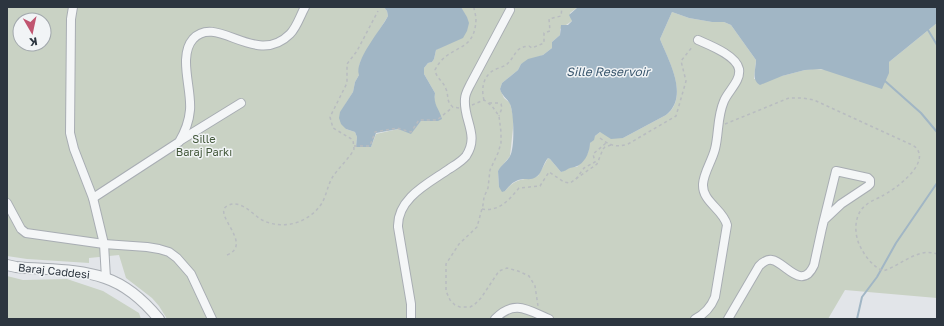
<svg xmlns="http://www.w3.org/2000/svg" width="944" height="326" font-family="'Golos Text',sans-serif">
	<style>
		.green { fill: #c9d2c4; fill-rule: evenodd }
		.water { fill: #a1b6c5 }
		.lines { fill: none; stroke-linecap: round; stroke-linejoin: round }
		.stream { stroke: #a1b6c5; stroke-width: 2 }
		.minor-casing { stroke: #a8adb3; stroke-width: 10 }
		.tertiary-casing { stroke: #a8adb3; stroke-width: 12 }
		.path { stroke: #b8bcc0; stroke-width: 1.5; stroke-dasharray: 3 3; stroke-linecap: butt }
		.minor { stroke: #f4f6f7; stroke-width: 8 }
		.tertiary { stroke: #f4f6f7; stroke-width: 10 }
		.labels { text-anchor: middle; stroke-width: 3; stroke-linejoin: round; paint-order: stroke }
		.park-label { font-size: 11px; fill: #44593b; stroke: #f1f4f6 }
		.street-label { font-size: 11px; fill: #2c353f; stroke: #f1f4f6 }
		.water-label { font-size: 12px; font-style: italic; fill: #3a576e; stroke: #f1f4f6 }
	</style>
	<rect width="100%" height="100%" fill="#e2e5e9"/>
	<g class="green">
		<path d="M7 7H384L387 11 388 16 361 60 359 66V75L355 82 353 92 340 113 346 129 355 132 357 137 356 147H371L376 134 398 129 411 133 421 121H437L434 100 435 93 424 74V68L428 63 432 62 434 59 436 50C450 41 471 41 467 18 466 15 462 11 461 7H578L570 13 572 21 560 29V35L552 42V48L543 55 521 64 518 70 502 83 500 89 504 98 510 103 513 116V128L510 156 498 171 499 187 505 191C517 177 522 181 538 176L548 158 550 159 561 172 571 167H577L588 153 590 143 595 136 600 132 623 138 666 115C690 97 668 60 660 39L672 12 689 18 712 22H724L731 25 756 60 754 79 782 76 805 70 813 69 889 73V62L937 23V298L845 290 828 319H167L159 306 152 298 126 278 119 255 89 258V263L27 259 7 256ZM20 20H44V44H20Z"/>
		<path d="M7 276 23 280 67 279 103 291 139 313 141 319H7Z"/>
	</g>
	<g class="water">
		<path d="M384 7H461L467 17 469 23 467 31 463 38 436 50 434 59 432 62 428 63 424 68V74L435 93C433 105 439 108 442 119L438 121H421L411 134 398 129 376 133 371 147H356L357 137 355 132 346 129 341 124 339 118 340 112 353 92 355 82 359 75C354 60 381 30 388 16L387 11Z"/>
		<path d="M578 7H937V23L889 62V73L882 89 821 69 805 70 782 76 760 85C751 80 756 69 756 60L731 25 724 22H712L689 18 672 12 660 39C668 60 690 96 666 115L623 138 611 139 600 132 595 136 594 140 590 143C590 150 586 161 579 165 576 167 573 167 570 168 566 170 565 171 561 172L550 159 548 158C543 163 542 174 536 177 532 180 528 179 523 179 514 180 510 185 505 191L502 192 499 187 498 171C501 165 507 162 510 156 515 148 514 113 510 104 507 98 502 96 500 89L502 83 518 70 521 64 528 59 543 55 552 48V42L560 35 561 25H568L572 21 569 15Z"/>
	</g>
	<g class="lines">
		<g class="stream">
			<path d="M928 30 937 45"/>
			<path d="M885 81 921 113 937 132"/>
			<path d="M857 319 862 297 877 277 896 243 937 183"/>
		</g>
		<g class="minor-casing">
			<g id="minor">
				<path d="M73 7 71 19 70 133 74 149 93 198 104 244 106 278"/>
				<path d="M181 140 241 103"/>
				<path d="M93 198 179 142C185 132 189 122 190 110 192 89 178 56 193 39 217 13 256 68 290 34 297 27 300 16 305 7"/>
				<path d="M7 203 21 229 26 233 104 244 147 247 159 249 169 252 177 258 191 274 212 319"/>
				<path d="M411 319V304L398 227C397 198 429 183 449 169 455 165 461 162 466 156 480 135 463 120 465 99 465 94 468 89 470 85L510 10"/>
				<path d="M495 319C514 299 528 310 549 319"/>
				<path d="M695 319C705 314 711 307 715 297L727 225C723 209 702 202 703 184 704 172 712 161 715 149 719 133 717 117 724 101 728 91 741 81 739 69 736 55 709 45 698 40"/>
				<path d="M728 319 759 266C762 263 767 259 772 260 785 262 802 292 814 265L822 228 836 171 868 178 870 180V184L868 186 841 204 824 220"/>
			</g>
		</g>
		<g class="tertiary-casing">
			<path id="tertiary" d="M7 265 16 267C45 270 77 268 105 278 126 285 145 302 159 319"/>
		</g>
		<g class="path">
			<path d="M484 100C481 89 483 76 494 70 498 68 503 67 506 65 516 57 514 47 529 46L532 48 544 43V33L550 31 549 19 561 16 562 7"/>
			<path d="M489 103H499L501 104 502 108 499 116"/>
			<path d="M472 105 484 100 492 106 499 116 501 132V143L498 153 490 170 488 188 484 197 483 205 477 227 459 244 446 264V291L450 300 455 305 460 307H470L474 305 481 298 499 271 507 268 518 271 529 276 535 286 538 306"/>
			<path d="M459 108 453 107C446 102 449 96 446 89 444 82 436 78 435 70 448 43 475 55 476 19 476 15 474 11 474 7"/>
			<path d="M725 124 789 98H802L814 100 910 144C912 145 916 147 917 149 929 165 894 190 882 196 877 199 870 201 866 205 854 214 854 232 859 244 864 255 872 266 883 271 900 266 918 247 937 254"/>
			<path d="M600 138C609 145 616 148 628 144L676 116 686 81 681 61 693 46"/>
			<path d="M354 146H370L375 132 397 128 411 132 419 120H437L453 107"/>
			<path d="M576 179 584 168 595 162 593 154 606 143"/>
			<path d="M482 209C499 212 509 200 519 188L540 186 549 172 564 182 570 183 597 164 603 149 605 147 611 145"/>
			<path d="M227 255C254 244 212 214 227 206 240 198 253 215 262 220 282 230 306 224 320 206 326 198 327 187 332 178 338 168 350 158 354 149L353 140 350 138 333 128 330 117 347 83V64L357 51 378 11"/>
		</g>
		<use href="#minor" class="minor"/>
		<use href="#tertiary" class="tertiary"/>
	</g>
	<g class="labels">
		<g class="park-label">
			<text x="204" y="143">Sille<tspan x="204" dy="13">Baraj Parkı</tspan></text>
		</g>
		<g class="street-label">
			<text transform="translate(54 271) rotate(6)" y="4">Baraj Caddesi</text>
		</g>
		<g class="water-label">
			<text x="608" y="76">Sille Reservoir</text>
		</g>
	</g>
	<rect width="944" height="326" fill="none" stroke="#2c353f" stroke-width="16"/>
	<g transform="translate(32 32) rotate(171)"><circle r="19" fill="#f1f4f6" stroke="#a2a8ad"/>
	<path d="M0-3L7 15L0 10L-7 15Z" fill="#c05570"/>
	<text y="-6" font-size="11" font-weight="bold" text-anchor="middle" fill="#2c353f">K</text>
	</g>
</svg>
